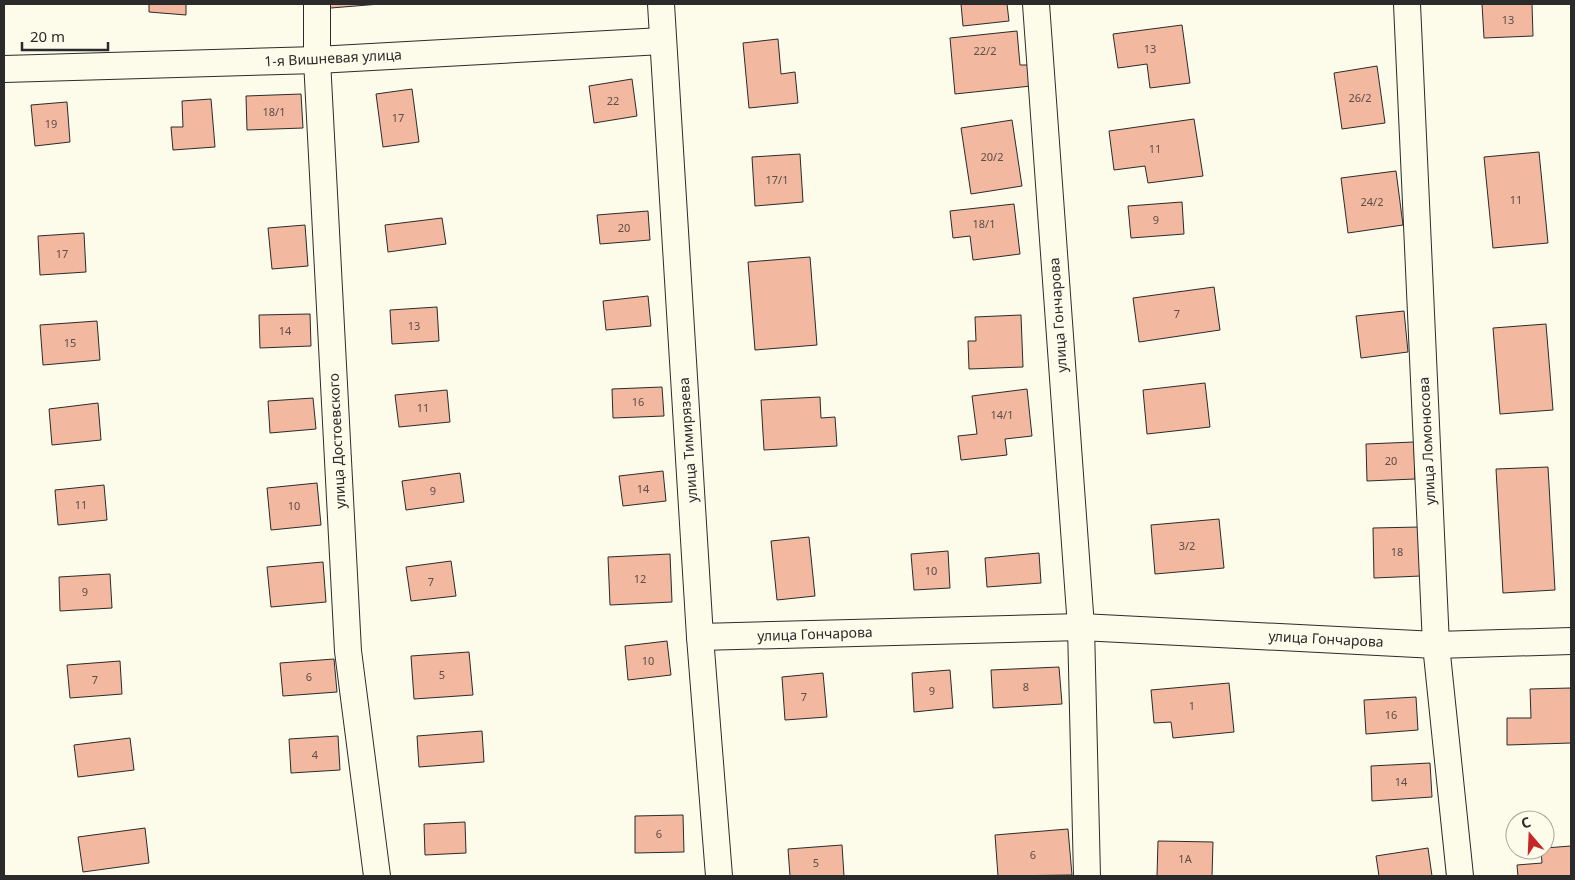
<svg xmlns="http://www.w3.org/2000/svg" width="1575" height="880" font-family="'Noto Sans',sans-serif">
	<style>
		.building { fill: #f2b8a0; stroke: #2b2b2b }
		.lines { fill: none; stroke-linecap: round; stroke-linejoin: round }
		.street-casing { stroke: #2b2b2b; stroke-width: 28 }
		.street { stroke: #fdfbea; stroke-width: 26 }
		.labels { text-anchor: middle; stroke-width: 4; stroke-linejoin: round; paint-order: stroke }
		.number-label { font-size: 11px; fill: #5d4e48 }
		.street-label { font-size: 14px; fill: #2b2b2b; stroke: #fdfbea }
	</style>
	<rect width="100%" height="100%" fill="#fdfbea"/>
	<g class="building">
		<path d="M149 4H186V15L149 12Z"/>
		<path d="M306 4H380L306 10Z"/>
		<path d="M961 4H1007L1009 21 963 26Z"/>
		<path d="M1482 4H1532L1533 36 1484 38Z"/>
		<path d="M1182 25 1190 83 1150 88 1147 64 1118 68 1113 34Z"/>
		<path d="M1017 31 1020 65H1029L1031 86 955 94 950 38Z"/>
		<path d="M778 39 781 74 795 72 798 103 749 108 743 43Z"/>
		<path d="M1377 66 1385 123 1342 129 1334 73Z"/>
		<path d="M632 79 637 116 594 123 589 86Z"/>
		<path d="M412 89 419 142 383 147 376 94Z"/>
		<path d="M301 94 303 128 247 130 246 96Z"/>
		<path d="M211 99 215 147 173 150 171 127H183L182 101Z"/>
		<path d="M67 102 70 142 35 146 31 105Z"/>
		<path d="M1194 119 1203 176 1148 183 1145 166 1114 170 1109 131Z"/>
		<path d="M1012 120 1022 186 971 194 961 128Z"/>
		<path d="M1539 152 1548 243 1493 248 1484 157Z"/>
		<path d="M800 154 803 202 755 206 752 157Z"/>
		<path d="M1396 171 1403 225 1348 233 1341 178Z"/>
		<path d="M1182 202 1184 234 1131 238 1128 206Z"/>
		<path d="M1014 204 1020 254 973 260 970 236 953 238 950 211Z"/>
		<path d="M648 211 650 240 600 244 597 215Z"/>
		<path d="M442 218 446 244 388 252 385 225Z"/>
		<path d="M305 225 308 266 272 269 268 228Z"/>
		<path d="M84 233 86 272 40 275 38 236Z"/>
		<path d="M810 257 817 345 755 350 748 262Z"/>
		<path d="M1214 287 1220 330 1139 342 1133 298Z"/>
		<path d="M648 296 651 326 606 330 603 301Z"/>
		<path d="M437 307 439 341 392 344 390 310Z"/>
		<path d="M1404 311 1408 352 1361 358 1356 316Z"/>
		<path d="M310 314 311 346 260 348 259 315Z"/>
		<path d="M1021 315 1023 367 969 369 968 341H976L975 317Z"/>
		<path d="M97 321 100 360 43 365 40 325Z"/>
		<path d="M1546 324 1553 410 1500 414 1493 328Z"/>
		<path d="M1205 383 1210 427 1147 434 1143 390Z"/>
		<path d="M662 387 664 416 613 418 612 389Z"/>
		<path d="M1027 389 1032 436 1005 439 1007 455 961 460 958 436 977 434 972 396Z"/>
		<path d="M447 390 450 422 399 427 395 395Z"/>
		<path d="M820 397 821 418 835 417 837 446 764 450 761 400Z"/>
		<path d="M313 398 316 429 270 433 268 401Z"/>
		<path d="M98 403 101 440 52 445 49 409Z"/>
		<path d="M1414 442 1415 479 1367 481 1366 444Z"/>
		<path d="M1548 467 1555 590 1503 593 1496 469Z"/>
		<path d="M663 471 666 501 623 506 619 476Z"/>
		<path d="M460 473 464 502 406 510 402 481Z"/>
		<path d="M317 483 321 525 271 530 267 488Z"/>
		<path d="M104 485 107 520 58 525 55 490Z"/>
		<path d="M1219 519 1224 568 1155 574 1151 525Z"/>
		<path d="M1420 527 1421 576 1374 578 1373 528Z"/>
		<path d="M809 537 815 596 777 600 771 541Z"/>
		<path d="M948 551 950 588 914 590 911 554Z"/>
		<path d="M1039 553 1041 583 987 587 985 558Z"/>
		<path d="M670 554 672 602 610 605 608 557Z"/>
		<path d="M451 561 456 596 411 601 406 567Z"/>
		<path d="M323 562 326 602 271 607 267 567Z"/>
		<path d="M110 574 112 608 60 611 59 577Z"/>
		<path d="M667 641 671 675 628 680 625 646Z"/>
		<path d="M469 652 473 695 414 699 411 656Z"/>
		<path d="M334 659 337 692 283 696 280 663Z"/>
		<path d="M120 661 122 694 70 698 67 665Z"/>
		<path d="M1059 667 1062 704 993 708 991 670Z"/>
		<path d="M950 670 953 708 914 712 912 673Z"/>
		<path d="M823 673 827 717 785 720 782 677Z"/>
		<path d="M1229 683 1234 732 1173 738 1171 722 1154 723 1151 690Z"/>
		<path d="M1571 688V743L1507 745V718H1531L1530 689Z"/>
		<path d="M1416 697 1418 730 1366 734 1364 700Z"/>
		<path d="M482 731 484 762 419 767 417 736Z"/>
		<path d="M338 736 340 770 291 773 289 739Z"/>
		<path d="M130 738 134 770 78 777 74 745Z"/>
		<path d="M1430 763 1432 797 1372 801 1371 766Z"/>
		<path d="M683 815 684 852 635 853V816Z"/>
		<path d="M465 822 466 853 425 855 424 824Z"/>
		<path d="M145 828 149 863 83 872 78 837Z"/>
		<path d="M1068 829 1072 875 998 876 995 835Z"/>
		<path d="M1158 841 1213 842 1212 876H1157Z"/>
		<path d="M842 845 844 876H790L788 849Z"/>
		<path d="M1571 846V876H1518L1517 865 1542 863 1541 850H1545V848Z"/>
		<path d="M1428 848 1432 876H1379L1376 856Z"/>
	</g>
	<g class="lines">
		<g class="street-casing">
			<g id="street">
				<path d="M317 4V60L348 651 377 876"/>
				<path d="M661 4 700 637 719 876"/>
				<path d="M1036 4 1081 627 1087 876"/>
				<path d="M1407 4 1436 645 1460 876"/>
				<path d="M4 69 317 60 662 41"/>
				<path d="M700 637 1081 627 1436 645 1571 641"/>
			</g>
		</g>
		<use href="#street" class="street"/>
	</g>
	<g class="labels">
		<g class="number-label">
			<text x="1508" y="24">13</text>
			<text x="1150" y="53">13</text>
			<text x="985" y="55">22/2</text>
			<text x="1360" y="102">26/2</text>
			<text x="613" y="105">22</text>
			<text x="274" y="116">18/1</text>
			<text x="398" y="122">17</text>
			<text x="51" y="128">19</text>
			<text x="1155" y="153">11</text>
			<text x="992" y="161">20/2</text>
			<text x="777" y="184">17/1</text>
			<text x="1516" y="204">11</text>
			<text x="1372" y="206">24/2</text>
			<text x="1156" y="224">9</text>
			<text x="984" y="228">18/1</text>
			<text x="624" y="232">20</text>
			<text x="62" y="258">17</text>
			<text x="1177" y="318">7</text>
			<text x="414" y="330">13</text>
			<text x="285" y="335">14</text>
			<text x="70" y="347">15</text>
			<text x="638" y="406">16</text>
			<text x="423" y="412">11</text>
			<text x="1002" y="419">14/1</text>
			<text x="1391" y="465">20</text>
			<text x="643" y="493">14</text>
			<text x="433" y="495">9</text>
			<text x="81" y="509">11</text>
			<text x="294" y="510">10</text>
			<text x="1187" y="550">3/2</text>
			<text x="1397" y="556">18</text>
			<text x="931" y="575">10</text>
			<text x="640" y="583">12</text>
			<text x="431" y="586">7</text>
			<text x="85" y="596">9</text>
			<text x="648" y="665">10</text>
			<text x="442" y="679">5</text>
			<text x="309" y="681">6</text>
			<text x="95" y="684">7</text>
			<text x="1026" y="691">8</text>
			<text x="932" y="695">9</text>
			<text x="804" y="701">7</text>
			<text x="1192" y="710">1</text>
			<text x="1391" y="719">16</text>
			<text x="315" y="759">4</text>
			<text x="1401" y="786">14</text>
			<text x="659" y="838">6</text>
			<text x="1033" y="859">6</text>
			<text x="1185" y="863">1А</text>
			<text x="816" y="867">5</text>
		</g>
		<g class="street-label">
			<text transform="translate(333 58) rotate(-3)" y="5">1-я Вишневая улица</text>
			<text transform="translate(1058 315) rotate(-94)" y="5">улица Гончарова</text>
			<text transform="translate(688 440) rotate(-94)" y="5">улица Тимирязева</text>
			<text transform="translate(337 441) rotate(-93)" y="5">улица Достоевского</text>
			<text transform="translate(1427 441) rotate(-93)" y="5">улица Ломоносова</text>
			<text transform="translate(815 634) rotate(-2)" y="5">улица Гончарова</text>
			<text transform="translate(1326 639) rotate(3)" y="5">улица Гончарова</text>
		</g>
	</g>
	<rect width="1575" height="880" fill="none" stroke="#2b2b2b" stroke-width="10"/>
	<g transform="translate(1530 835) rotate(341)"><circle r="24" fill="#fdfbea" stroke="#a9a89e"/>
	<path d="M0-4L9 19L0 12L-9 19Z" fill="#c62828"/>
	<text y="-8" font-size="14" font-weight="bold" text-anchor="middle" fill="#2b2b2b">С</text>
	</g>
	<path d="M22 42v8h86v-8" fill="none" stroke="#2b2b2b" stroke-width="2.5"/>
	<text x="30" y="42" font-size="15" fill="#2b2b2b" stroke="#fdfbea" stroke-width="4" paint-order="stroke">20 m</text>
</svg>
